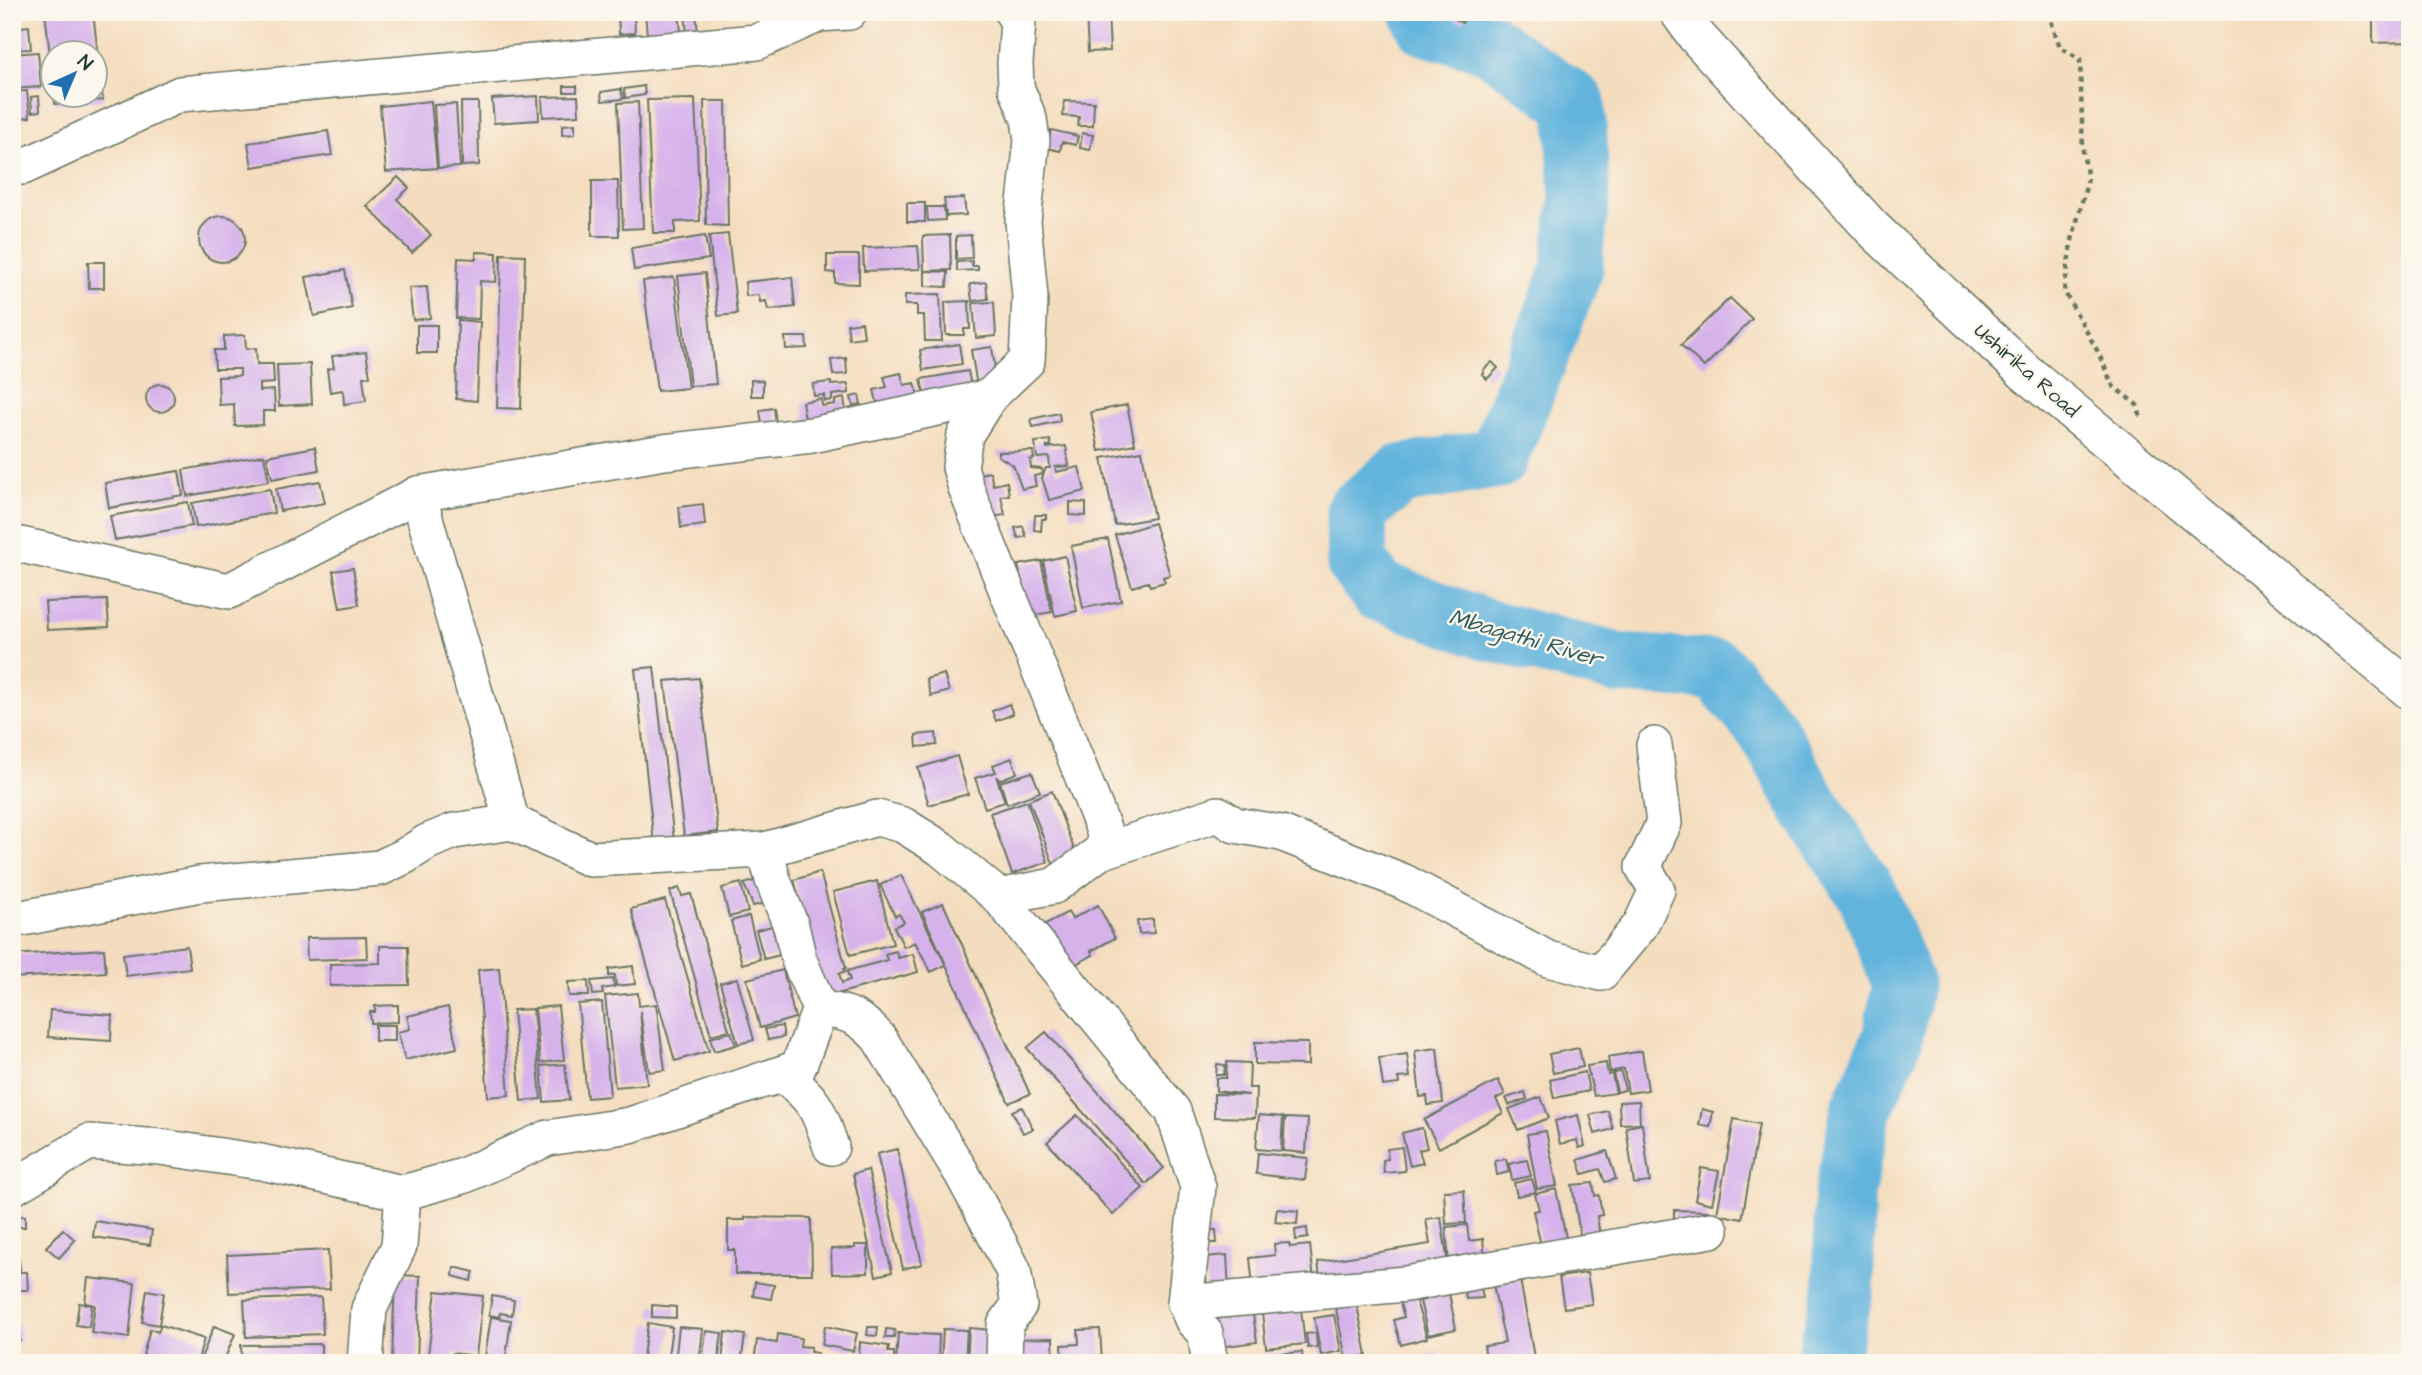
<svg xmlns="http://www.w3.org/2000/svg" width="2422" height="1375" font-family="'Architects Daughter',sans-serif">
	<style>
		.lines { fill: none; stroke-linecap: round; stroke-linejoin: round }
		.river { stroke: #62b4dd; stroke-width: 61 }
		.building { fill: #d6b2eb }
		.minor-casing { stroke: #6a7564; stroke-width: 38 }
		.tertiary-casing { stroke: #6a7564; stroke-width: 41 }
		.path { stroke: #6a7564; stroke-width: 4.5; stroke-dasharray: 5 5; stroke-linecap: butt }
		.minor { stroke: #fff; stroke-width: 35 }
		.tertiary { stroke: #fff; stroke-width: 38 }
		.labels { text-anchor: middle; stroke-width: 5; stroke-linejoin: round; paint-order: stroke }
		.street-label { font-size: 21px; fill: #1f3d34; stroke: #fbf7ec }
		.water-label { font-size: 23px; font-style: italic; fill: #305b5e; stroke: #fbf7ec }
	</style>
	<rect width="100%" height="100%" fill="#fbf7ec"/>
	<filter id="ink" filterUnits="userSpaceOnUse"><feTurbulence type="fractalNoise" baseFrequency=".0143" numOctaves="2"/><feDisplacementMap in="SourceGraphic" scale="14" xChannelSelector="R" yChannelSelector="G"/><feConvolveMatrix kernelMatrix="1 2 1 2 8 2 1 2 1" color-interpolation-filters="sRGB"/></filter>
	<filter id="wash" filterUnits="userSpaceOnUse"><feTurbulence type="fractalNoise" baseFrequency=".00686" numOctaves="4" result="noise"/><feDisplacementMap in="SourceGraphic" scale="28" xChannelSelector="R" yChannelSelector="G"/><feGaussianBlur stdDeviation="1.57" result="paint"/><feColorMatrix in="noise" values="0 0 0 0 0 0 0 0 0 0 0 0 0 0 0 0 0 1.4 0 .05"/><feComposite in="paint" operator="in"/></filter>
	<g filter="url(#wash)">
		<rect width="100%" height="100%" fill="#f4ddbe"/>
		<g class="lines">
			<path class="river" d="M1420 12 1427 26 1487 42 1575 103 1580 199 1573 247V268L1498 458 1400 475 1356 511 1357 563 1379 591 1485 629 1620 664 1717 670 1767 730 1811 808 1868 895 1903 984 1892 1040 1861 1111 1844 1195V1289L1826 1363"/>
		</g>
		<g id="blocks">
			<g class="building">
				<path d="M45 12H93L103 100 55 104 54 94H94V52H52V64H51Z"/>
				<path d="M618 12H634L635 33 619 34Z"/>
				<path d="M645 12H679L682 42 648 46Z"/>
				<path d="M685 12H696L698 35H687Z"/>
				<path d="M1086 12H1108L1110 51 1088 52Z"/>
				<path d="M1444 12H1465L1467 14 1462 23Z"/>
				<path d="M2373 12H2410V42L2373 43Z"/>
				<path d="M29 26 31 49 12 50V28Z"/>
				<path d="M38 52 41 87 13 89 12 54Z"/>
				<rect x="564" y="86" width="13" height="6"/>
				<path d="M644 86 645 95 625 98 624 89Z"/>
				<path d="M621 89 623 99 602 101 601 92Z"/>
				<path d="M27 91 30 117 12 119V92Z"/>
				<path d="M39 96 40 111 32 112 31 97Z"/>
				<path d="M538 96 539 120 494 123 492 99Z"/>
				<path d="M578 96 579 115 543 117 542 97Z"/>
				<path d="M695 99 700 221 675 222V233H653L647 100Z"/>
				<path d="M431 101 437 168 386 172 380 106Z"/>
				<path d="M704 101H726L728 226 706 225Z"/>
				<path d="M1064 101 1094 102 1093 126H1078L1079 117 1063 116Z"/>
				<path d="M461 102H478L479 165 462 166Z"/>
				<path d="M638 102 643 228 623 229 618 103Z"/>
				<path d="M456 104 460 167 438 168 434 105Z"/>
				<path d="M575 124V134L562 135V125Z"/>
				<path d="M1051 130 1078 136 1076 145 1062 142 1060 151 1047 148Z"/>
				<path d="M328 131 332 155 252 167 248 143Z"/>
				<path d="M1082 133 1093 135 1090 150 1080 148Z"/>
				<path d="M398 177 409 188 397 199 431 235 412 253 367 206Z"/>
				<path d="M592 181H618L619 236H592Z"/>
				<path d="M964 198 966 215 946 216 944 199Z"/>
				<rect x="907" y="203" width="18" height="19"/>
				<path d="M927 207H944L945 220 928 221Z"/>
				<circle cx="222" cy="239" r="23"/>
				<path d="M728 234 737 314 718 316 709 236Z"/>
				<path d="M950 235 951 270 924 271 923 236Z"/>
				<path d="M971 235 972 258 956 259V236Z"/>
				<path d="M705 236 709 259 634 270 631 248Z"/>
				<path d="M918 246 920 269 864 271 863 248Z"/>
				<path d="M476 252 497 253 496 282 480 281 479 319 456 318 458 258 476 259Z"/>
				<path d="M501 254 525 255 521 409 497 408Z"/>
				<path d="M827 255H859V284L835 283V273L827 272Z"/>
				<path d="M972 261V266H978V270L957 271V262Z"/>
				<path d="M88 262H104V288H89Z"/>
				<path d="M345 270 352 308 314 316 306 277Z"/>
				<path d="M925 271 948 272 947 287 925 286Z"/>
				<path d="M705 273 716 384 690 386 678 276Z"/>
				<path d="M674 277 688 388 657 391 643 281Z"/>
				<path d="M792 277 795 307 768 310 766 301 760 302 759 295 746 296 745 282Z"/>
				<path d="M986 282 988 299 972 301 970 284Z"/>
				<path d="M427 287 430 318 413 320 409 288Z"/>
				<path d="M940 294 942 341H925L924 315H917V305H905V295Z"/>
				<path d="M1730 298 1752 319 1704 367 1681 345Z"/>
				<path d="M969 301 970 329H964V335H946L945 302Z"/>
				<path d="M994 302 996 336 976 338 973 303Z"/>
				<path d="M458 320 480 322 477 401 456 399Z"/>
				<path d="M862 322 864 337 849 339 847 324Z"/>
				<rect x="417" y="325" width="20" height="28"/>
				<path d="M245 335 246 349 256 348 257 364H273L274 383 259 384V391L274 390 275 411H263V425L235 426 234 404 219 405 218 377 240 376V369H215L214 350H224V336Z"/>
				<path d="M785 337H806L807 348 786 349Z"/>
				<path d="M959 344 962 364 923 370 920 350Z"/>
				<path d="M992 347 997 383 977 386 971 350Z"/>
				<path d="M366 352 370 376 363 377 366 401 344 404 343 390 330 392 327 369 334 368 332 356Z"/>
				<path d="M846 358 847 374 833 375 831 360Z"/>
				<path d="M1492 362 1498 368 1487 379 1482 374 1484 372 1483 370Z"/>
				<path d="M310 364 312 404 279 406 277 365Z"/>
				<path d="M968 371 972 391 925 399 921 379Z"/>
				<path d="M901 373 904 385 915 383 919 400 879 410 874 390 887 387 884 377Z"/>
				<path d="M751 380 763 381V396H751Z"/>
				<path d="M831 382V385L848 384 849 393 832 395V400L824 401V395L814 396 813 384Z"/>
				<circle cx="160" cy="398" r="14"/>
				<path d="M859 395 861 404 853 406 851 397Z"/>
				<path d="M844 398 847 418 806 424 802 402 821 399 822 406 835 404V400Z"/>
				<path d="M1127 405 1135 444 1099 451 1091 412Z"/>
				<path d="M774 408 777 430 763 433 760 410Z"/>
				<path d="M1059 413 1060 421 1033 427 1031 419Z"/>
				<path d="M1050 440 1051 446H1047V448L1066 446 1069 466 1055 467 1056 472 1079 467 1085 491 1049 500 1042 478 1046 468H1050L1049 457 1037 458 1035 442Z"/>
				<path d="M315 447 319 470 272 479 267 456Z"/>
				<path d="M1033 451 1034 459 1030 460 1031 468 1042 469 1043 474 1034 476 1036 486 1022 489 1013 465 998 456V452Z"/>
				<path d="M1142 451 1154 518 1115 525 1102 458Z"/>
				<path d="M264 455 269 481 187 496 183 470Z"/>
				<path d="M179 471 183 495 109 508 105 483Z"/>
				<path d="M990 472 993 485 1007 482 1009 495 1001 496 1005 515 985 518 968 476Z"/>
				<path d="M320 481 325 503 280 511 276 489Z"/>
				<path d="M270 489 274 513 196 527 192 503Z"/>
				<path d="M188 502 192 526 115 540 110 516Z"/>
				<path d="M1070 502 1086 503V516L1070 515Z"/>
				<path d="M703 504 705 525 681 528 679 507Z"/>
				<path d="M1035 515H1046V519H1042L1041 531 1034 530Z"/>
				<path d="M1154 523 1170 575 1163 577 1165 582 1150 586 1148 582 1132 587 1115 535Z"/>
				<path d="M1023 526 1026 537 1018 538 1015 528Z"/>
				<path d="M1108 539 1121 601 1083 608 1071 546Z"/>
				<path d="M1065 556 1077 611 1055 616 1043 561Z"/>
				<path d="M1041 561 1052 612 1029 616 1018 565Z"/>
				<path d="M353 568 359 605 340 608 333 571Z"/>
				<path d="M107 600 109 627 47 630 45 602Z"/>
				<path d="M654 667 674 841 654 843 635 669Z"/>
				<path d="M944 674 949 691 931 696 926 679Z"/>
				<path d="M699 678 718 832 684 836 665 681Z"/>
				<path d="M1009 704 1013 714 996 721 992 711Z"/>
				<path d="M936 733 937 745 917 747 916 735Z"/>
				<path d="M957 756 968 794 929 805 918 768Z"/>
				<path d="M1012 758 1017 773 999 780 996 776 1005 802 985 808 975 778 996 772 993 765Z"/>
				<path d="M1032 772 1040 792 1007 804 1000 782Z"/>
				<path d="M1052 791 1080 865 1057 874 1029 800Z"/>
				<path d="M1027 801 1048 862 1012 874 990 813Z"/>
				<path d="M820 872 846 968 844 969 845 972 839 973 842 983 850 980 847 971 887 960 885 954 896 951 898 958 913 954 918 972 826 997 794 880Z"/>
				<path d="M901 875 946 965 931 972 915 942 904 947 894 927 904 922 899 914 895 916 880 885Z"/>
				<path d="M758 880 765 903 753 906 744 884Z"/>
				<path d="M877 881 893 944 850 955 833 892Z"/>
				<path d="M741 883 748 912 729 917 722 888Z"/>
				<path d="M679 888 682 896 691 894 729 1030 711 1035 670 891Z"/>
				<path d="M665 900 709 1051 675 1061 631 909Z"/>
				<path d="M943 903 1030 1094 1009 1103 922 912Z"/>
				<path d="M1098 905 1115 938 1091 951 1093 955 1063 971 1034 930 1068 912 1072 919Z"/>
				<path d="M749 916 760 959 742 964 731 921Z"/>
				<path d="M1153 919 1154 933 1139 934 1137 921Z"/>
				<path d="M772 926 780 955 764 959 756 930Z"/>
				<path d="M366 937 367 958 307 960 306 938Z"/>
				<path d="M187 946 190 968 126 976 123 954Z"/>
				<path d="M380 946H408L409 985 330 986V964L380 963Z"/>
				<path d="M104 949 106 972 12 978V955Z"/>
				<path d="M633 966 635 984 616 986 615 975 609 976V969Z"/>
				<path d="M499 968 509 1095 488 1097 478 970Z"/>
				<path d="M783 970 795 1018 760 1028 747 979Z"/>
				<path d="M737 978 754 1040 738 1044 720 983Z"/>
				<path d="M613 979 614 987 602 989 603 994 593 995 591 981Z"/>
				<path d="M588 981 589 996H569L568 982Z"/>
				<path d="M638 993 639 1006 656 1004 665 1070 649 1072 640 1011 647 1084 615 1087 605 996Z"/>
				<path d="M602 1002 610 1096 587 1098 578 1004Z"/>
				<path d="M398 1005V1022L371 1023 370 1012H375V1006Z"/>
				<path d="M558 1006 564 1060 540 1063 535 1008Z"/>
				<path d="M448 1007 457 1048 405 1060 398 1032 410 1029 407 1016Z"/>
				<path d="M533 1009 541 1099 521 1101 513 1010Z"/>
				<path d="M50 1010 112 1015 111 1041 48 1037Z"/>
				<rect x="375" y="1025" width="20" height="16"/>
				<path d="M782 1026 784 1037 768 1040 765 1029Z"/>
				<path d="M731 1032 736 1045 714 1051 710 1038Z"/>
				<path d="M1046 1032 1164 1168 1146 1184 1027 1048Z"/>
				<path d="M1255 1042 1308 1043V1065L1255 1064Z"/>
				<path d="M1437 1048 1443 1103 1428 1105 1427 1096 1420 1097 1415 1051Z"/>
				<path d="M1579 1048 1583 1067 1553 1073 1549 1054Z"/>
				<path d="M1642 1051 1648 1090 1628 1093 1624 1069 1610 1072 1608 1057Z"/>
				<path d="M1407 1054 1410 1077 1398 1078 1399 1084 1383 1086 1379 1058Z"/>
				<path d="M1227 1062 1250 1063 1249 1088H1256L1255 1118 1214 1117V1094L1249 1095 1216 1091V1078H1226Z"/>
				<path d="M1606 1063 1608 1075 1612 1074 1616 1093 1594 1096 1587 1066Z"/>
				<path d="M565 1064 569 1100 544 1102 541 1066Z"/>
				<path d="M1217 1064 1225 1065 1224 1075H1216Z"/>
				<path d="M1585 1072 1589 1091 1554 1098 1550 1080Z"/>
				<path d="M1621 1072 1625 1090 1617 1092 1613 1073Z"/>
				<path d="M1498 1080 1505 1094 1496 1099 1503 1113 1439 1148 1424 1120Z"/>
				<path d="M1525 1092 1527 1099 1509 1105 1506 1098Z"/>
				<path d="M1541 1097 1549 1118 1518 1130 1509 1109Z"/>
				<path d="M1639 1101 1640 1123 1620 1124 1619 1102Z"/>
				<path d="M1022 1107 1033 1129 1023 1133 1012 1111Z"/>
				<path d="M1702 1109 1713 1112 1710 1127 1699 1125Z"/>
				<path d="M1608 1111 1613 1129 1595 1134 1590 1115Z"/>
				<path d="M1077 1115 1143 1188 1113 1215 1047 1142Z"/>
				<path d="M1259 1115 1283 1117 1281 1151 1256 1149Z"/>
				<path d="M1578 1115 1585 1146 1579 1148 1577 1140 1560 1144 1555 1121Z"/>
				<path d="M1285 1118 1308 1119 1306 1153 1283 1151Z"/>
				<path d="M1734 1119 1759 1124 1742 1219 1717 1214Z"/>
				<path d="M1642 1124 1650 1182 1634 1184 1626 1127Z"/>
				<path d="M1422 1128 1427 1148 1419 1150 1423 1163 1410 1166 1402 1133Z"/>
				<path d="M1546 1131 1557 1186 1537 1189 1527 1134Z"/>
				<path d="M1402 1147 1405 1171 1384 1173 1383 1160 1388 1159 1387 1149Z"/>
				<path d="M897 1149 922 1264 903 1269 877 1154Z"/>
				<path d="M1607 1151 1616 1179 1605 1182 1600 1169 1583 1174 1578 1160Z"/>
				<path d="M1258 1153 1308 1158 1305 1180 1256 1174Z"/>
				<path d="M1506 1159 1509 1172 1497 1175 1495 1161Z"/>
				<path d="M1527 1160 1531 1176 1512 1180 1509 1164Z"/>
				<path d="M1701 1168 1719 1171 1712 1204 1695 1200Z"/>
				<path d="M868 1170 892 1272 876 1276 853 1174Z"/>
				<path d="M1532 1179 1536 1192 1517 1196 1514 1183Z"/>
				<path d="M1593 1183 1595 1196 1599 1195 1602 1215 1597 1216 1601 1244 1582 1247 1572 1185Z"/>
				<path d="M1556 1189 1568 1248 1543 1254 1533 1211 1539 1210 1535 1194Z"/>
				<path d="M1464 1190 1466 1223 1446 1224 1444 1191Z"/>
				<path d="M1277 1209 1298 1211 1297 1224 1275 1222Z"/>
				<path d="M1674 1210 1708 1211 1707 1229 1674 1228Z"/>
				<rect x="12" y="1216" width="13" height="11"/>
				<path d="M745 1217 811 1218 812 1274H735V1250H728V1220H745Z"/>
				<path d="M1441 1217 1448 1264 1321 1285 1318 1262 1430 1244 1426 1219Z"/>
				<path d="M95 1221 152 1230 150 1245 93 1237Z"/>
				<path d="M1467 1225 1469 1241 1483 1239 1485 1261 1449 1265 1446 1227Z"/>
				<path d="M1307 1228 1308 1238 1296 1240 1295 1230Z"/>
				<path d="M63 1229 75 1240 59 1258 46 1247Z"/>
				<path d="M1202 1230H1216L1217 1243H1203Z"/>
				<path d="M1289 1243 1290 1247 1310 1245 1314 1280 1253 1287 1250 1258 1275 1255 1274 1244Z"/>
				<path d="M855 1245H868V1273L832 1274 831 1249 855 1248Z"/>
				<path d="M328 1250 330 1289 229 1293 227 1255Z"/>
				<path d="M1227 1255 1229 1291 1207 1292 1205 1257Z"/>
				<path d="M12 1260H19L20 1270 12 1271Z"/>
				<path d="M454 1267 474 1272 471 1281 453 1276Z"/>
				<path d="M15 1272H27L28 1290H16Z"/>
				<path d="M1587 1273 1592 1304 1564 1308 1559 1277Z"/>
				<path d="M395 1275 420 1276 417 1363H392Z"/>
				<path d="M88 1278 135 1283 129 1338 91 1333 95 1305 85 1303Z"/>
				<path d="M1520 1279 1535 1363H1487L1484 1346 1505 1343 1493 1284Z"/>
				<path d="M755 1282 774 1285 771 1299 753 1296Z"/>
				<path d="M1481 1287 1483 1298 1466 1299 1464 1289Z"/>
				<path d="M1448 1288 1456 1329 1428 1335 1420 1301 1425 1300 1423 1293Z"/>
				<path d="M147 1290 164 1293 159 1325 142 1322Z"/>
				<path d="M436 1291 483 1296 476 1356 453 1353 452 1363H427Z"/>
				<path d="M1422 1293 1423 1300 1416 1301 1427 1338 1401 1345 1394 1320 1404 1317 1399 1299Z"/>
				<path d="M492 1296 514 1300 512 1315 500 1313 499 1317 489 1315Z"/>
				<path d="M321 1297 323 1334 246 1337 244 1300Z"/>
				<path d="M1356 1300 1367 1355 1346 1359 1335 1304Z"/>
				<path d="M79 1303 92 1305 89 1327 76 1325Z"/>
				<path d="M652 1305 676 1307V1318L652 1317Z"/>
				<path d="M1301 1309 1305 1344 1266 1348 1262 1313Z"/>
				<path d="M1253 1314 1257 1342 1211 1348 1207 1320Z"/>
				<path d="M1334 1315 1341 1351 1321 1355 1314 1318Z"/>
				<path d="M491 1317 511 1320 505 1363H484Z"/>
				<path d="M648 1323 672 1327 667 1363H642Z"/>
				<path d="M12 1324H19L20 1341H12Z"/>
				<path d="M161 1325 204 1339 197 1363H167L143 1355 150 1329 158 1332Z"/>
				<path d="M214 1326 235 1334 223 1363H199Z"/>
				<path d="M825 1326 857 1333 853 1351 822 1345Z"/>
				<path d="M679 1327 703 1329 699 1363H675Z"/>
				<path d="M868 1327H878L877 1336 867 1335Z"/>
				<path d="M969 1328 993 1330 992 1363H967Z"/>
				<path d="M886 1329 895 1330 894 1338H885Z"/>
				<path d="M943 1329 967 1330 965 1363H941Z"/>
				<path d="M1100 1329 1102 1363H1063L1062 1345 1079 1344 1078 1330Z"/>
				<path d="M706 1331 722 1333 718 1363H702Z"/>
				<path d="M725 1332 745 1335 741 1363H722Z"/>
				<path d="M898 1333 939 1335 938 1363H896Z"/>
				<path d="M1316 1333 1317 1347 1308 1348 1306 1334Z"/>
				<path d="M778 1334 801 1338 800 1346 811 1347 810 1352 818 1353 817 1363H754L757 1340 777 1343Z"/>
				<path d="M1053 1338 1054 1363H1007L1012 1339Z"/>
				<path d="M860 1342 889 1346 888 1352H894V1363H859Z"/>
				<path d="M321 1344V1363H242L241 1345Z"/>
				<path d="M1302 1352 1303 1363H1246V1356Z"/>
				<path d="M1437 1352 1440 1363H1419L1418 1358Z"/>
			</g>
		</g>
	</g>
	<g filter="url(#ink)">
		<use href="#blocks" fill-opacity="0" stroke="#6a7564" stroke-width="2"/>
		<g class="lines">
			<g class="minor-casing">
				<g id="minor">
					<path d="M12 166 23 167 180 94 757 42 819 14 849 12"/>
					<path d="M418 494 512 822"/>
					<path d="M12 543 229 591 418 494 664 452 812 435 989 397"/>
					<path d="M765 850 877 818 903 825 940 848 999 897 1173 1111 1198 1187 1185 1303 1406 1284 1711 1230"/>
					<path d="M1100 852 1218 814 1235 825 1281 833 1404 882 1548 959 1601 973 1640 926 1657 890 1643 867 1664 823 1654 745"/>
					<path d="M999 897 1054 886 1100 852 1105 843 1104 831C1060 716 1010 603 966 488L960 467 965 435 989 397 1027 361 1030 297 1023 221 1032 140 1029 119 1016 87 1015 63 1018 21 1012 12"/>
					<path d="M12 920 200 884 380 868 405 856 427 842 454 831 512 822 590 859 765 850 773 880 791 926 799 960 820 1009C848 1012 860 1017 879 1038L961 1172 993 1231 1013 1270 1019 1305 1005 1325 1004 1363"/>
					<path d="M765 1080 783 1075C815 1099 819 1110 831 1147"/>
					<path d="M12 1188 89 1142 160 1147 261 1162 403 1193 463 1176 548 1138 630 1125 798 1068 820 1009"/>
					<path d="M1185 1303 1193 1321 1205 1333 1210 1363"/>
					<path d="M365 1363 369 1309 399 1246 403 1193"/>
				</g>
			</g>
			<g class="tertiary-casing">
				<path id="tertiary" d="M1679 12 1697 37 1873 229 2025 372 2410 690"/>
			</g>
			<path class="path" d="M2048 12 2060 47 2080 59 2083 152 2088 179 2071 244 2064 291 2097 350 2113 386 2137 405 2141 418"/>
			<use href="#minor" class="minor"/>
			<use href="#tertiary" class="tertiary"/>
		</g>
	</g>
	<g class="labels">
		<g class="street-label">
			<text transform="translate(2027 370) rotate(41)" y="7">Ushirika Road</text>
		</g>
		<g class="water-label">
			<text transform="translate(1526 637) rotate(16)" y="8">Mbagathi River</text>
		</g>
	</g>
	<rect width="2422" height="1375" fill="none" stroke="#fbf7ec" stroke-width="42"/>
	<g transform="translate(74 74) rotate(44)"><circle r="33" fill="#fbf7ec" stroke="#a3ada2" stroke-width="2"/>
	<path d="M0-5L12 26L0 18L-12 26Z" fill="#1f6fb2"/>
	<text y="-10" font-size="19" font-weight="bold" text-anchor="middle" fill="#1f3d34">N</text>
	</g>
</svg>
